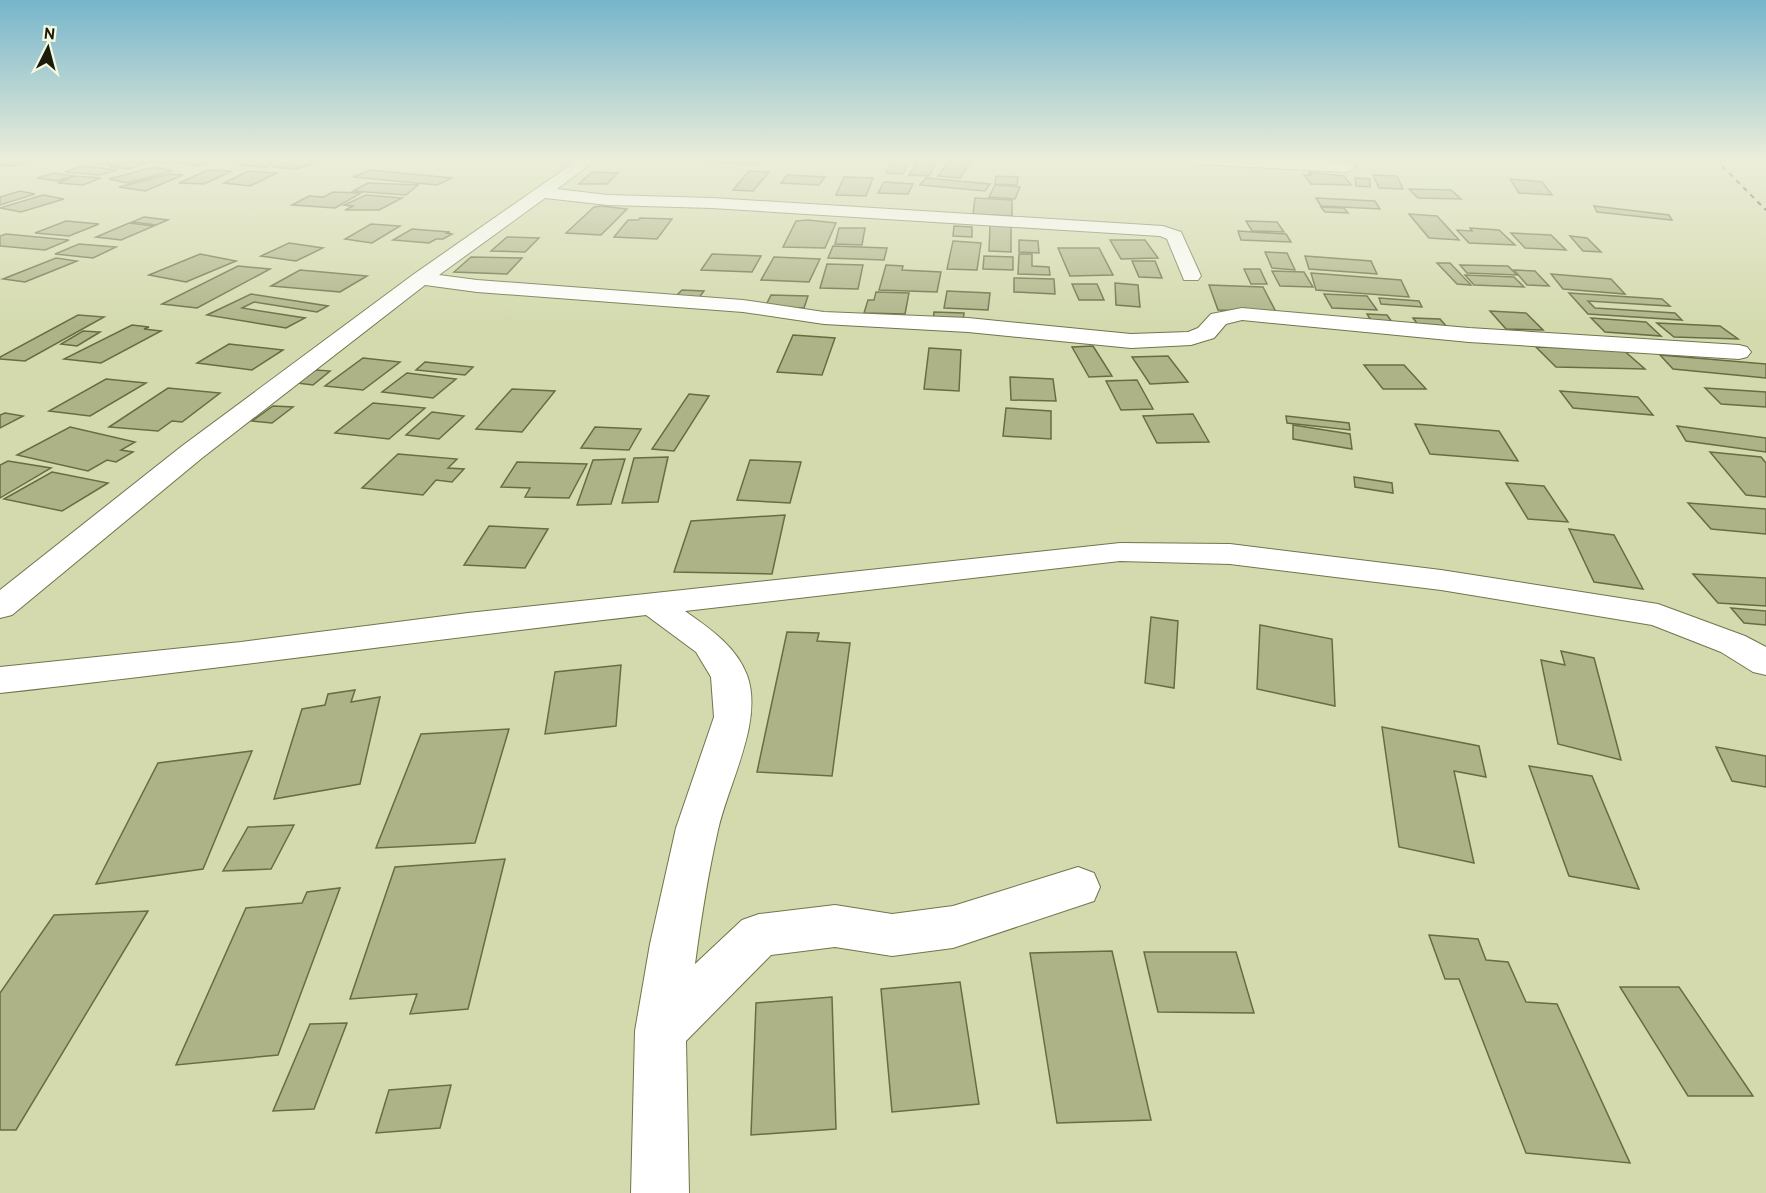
<svg xmlns="http://www.w3.org/2000/svg" width="1766" height="1193" font-family="Overpass,sans-serif">
	<style>
		.building { fill: #aeb387; stroke: #686c44; stroke-width: 1.5 }
		.lines { fill: none; stroke-linecap: round; stroke-linejoin: round }
		.minor-casing { stroke: #70754c; stroke-width: 2 }
		.minor { fill: #fff; fill-rule: evenodd }
		.rail { stroke: #2f301d; stroke-width: 2; stroke-dasharray: 5 5; stroke-linecap: butt }
	</style>
	<rect width="100%" height="100%" fill="#d4daad"/>
	<g class="building">
		<path d="M0 159H36L12 166 0 165Z"/>
		<path d="M104 159 125 161 113 165 92 163Z"/>
		<path d="M136 159H176L164 163 132 160Z"/>
		<path d="M180 159H218L195 166 170 161Z"/>
		<path d="M253 159H283L265 167 238 165Z"/>
		<path d="M292 159H319L316 160H325L296 169 272 167Z"/>
		<path d="M704 159H765L758 165 701 161Z"/>
		<path d="M893 159H910L903 174 886 173Z"/>
		<path d="M919 159H938L929 176 909 175Z"/>
		<path d="M950 159H972L960 178 938 176Z"/>
		<path d="M127 161 146 163 129 169 110 167Z"/>
		<path d="M81 166 117 170 100 175 65 172Z"/>
		<path d="M154 167 173 171 128 183 109 179Z"/>
		<path d="M208 170 232 171 204 184 179 183Z"/>
		<path d="M370 170 452 178 437 185 353 177Z"/>
		<path d="M248 171 277 173 250 186 224 183Z"/>
		<path d="M749 171 769 172 753 191 733 190Z"/>
		<path d="M592 172 618 173 607 184H579Z"/>
		<path d="M1309 172 1344 176 1351 185 1311 184 1304 175H1311Z"/>
		<path d="M54 173 74 176 57 181 37 178Z"/>
		<path d="M170 174 183 175 145 191 119 187Z"/>
		<path d="M787 175 825 177 819 185 781 183Z"/>
		<path d="M1373 175 1397 176 1403 189 1379 188Z"/>
		<path d="M74 176 101 178 83 185 58 183Z"/>
		<path d="M996 176 1018 177 1017 185 995 184Z"/>
		<path d="M844 177 873 178 866 196 836 195Z"/>
		<path d="M926 178 990 184 985 191 920 185Z"/>
		<path d="M1355 178 1370 179V187L1356 186Z"/>
		<path d="M1510 179 1542 182 1552 195 1519 193Z"/>
		<path d="M884 182 913 184 908 194 878 193Z"/>
		<path d="M368 183 418 185 406 195 353 191Z"/>
		<path d="M995 185 1020 187 1015 199 989 197Z"/>
		<path d="M1409 189 1451 190 1461 199 1418 198Z"/>
		<path d="M20 191 35 194 0 205V197Z"/>
		<path d="M333 192 361 193 335 208 292 205 309 196 324 197Z"/>
		<path d="M43 195 64 199 21 212 0 208Z"/>
		<path d="M366 195 402 198 379 210H345L353 206 344 205Z"/>
		<path d="M975 198 1012 200V216L973 214Z"/>
		<path d="M1316 198 1375 201 1380 209 1321 206Z"/>
		<path d="M601 206 627 209 601 235 566 233 594 207Z"/>
		<path d="M1594 206 1669 215 1672 220 1597 212Z"/>
		<path d="M1321 207 1344 208 1348 213 1325 212Z"/>
		<path d="M1409 214 1437 216 1459 240 1429 238Z"/>
		<path d="M144 217 168 220 156 225 132 222Z"/>
		<path d="M640 218 672 219 657 239 614 237 628 220H638Z"/>
		<path d="M808 220 836 223 825 248 783 247 796 221Z"/>
		<path d="M66 221 99 224 69 236 35 233Z"/>
		<path d="M1246 221 1277 222 1284 232 1252 231Z"/>
		<path d="M129 223 154 226 121 240 96 237Z"/>
		<path d="M371 224 400 226 372 243 345 239Z"/>
		<path d="M990 225 1011 226V252L989 251Z"/>
		<path d="M954 226 972 227V237L953 236Z"/>
		<path d="M839 228H865L862 245 835 244Z"/>
		<path d="M1470 228 1499 230 1515 245 1469 243 1457 230 1472 231Z"/>
		<path d="M412 229 450 232 447 233 452 234 443 239H436L429 243 393 240Z"/>
		<path d="M1238 231 1286 234 1291 242 1241 240Z"/>
		<path d="M1511 233 1551 235 1566 250 1525 248Z"/>
		<path d="M6 234 69 240 45 250 0 246V236Z"/>
		<path d="M1570 236 1587 238 1601 252 1583 251Z"/>
		<path d="M507 237 539 238 525 252 491 251Z"/>
		<path d="M1019 240 1038 241 1039 253 1019 252Z"/>
		<path d="M1110 240H1145L1158 258 1121 259Z"/>
		<path d="M953 241 981 243 977 270 947 269Z"/>
		<path d="M289 243 323 248 296 261 261 256Z"/>
		<path d="M79 244 116 247 93 258 55 254Z"/>
		<path d="M833 246 887 248 884 260 828 258Z"/>
		<path d="M1058 248H1099L1113 275 1070 276Z"/>
		<path d="M1265 252 1287 253 1295 270 1272 268Z"/>
		<path d="M200 254 236 261 186 282 149 275Z"/>
		<path d="M712 254 761 256 752 272 701 270Z"/>
		<path d="M1019 254H1032V266L1049 267 1050 275 1018 274Z"/>
		<path d="M984 256 1013 257V270L983 269Z"/>
		<path d="M1305 256 1371 261 1377 274 1309 269Z"/>
		<path d="M471 257 522 258 507 274 454 272Z"/>
		<path d="M774 257 820 259 809 282 761 280Z"/>
		<path d="M56 258 77 261 25 282 3 279Z"/>
		<path d="M1132 261H1155L1162 278 1139 277Z"/>
		<path d="M1437 263H1450L1471 285 1457 284Z"/>
		<path d="M827 264 863 265 858 289 820 288Z"/>
		<path d="M886 265 903 266 902 270 941 272 937 292 879 290Z"/>
		<path d="M1460 265 1508 266 1517 275 1467 273Z"/>
		<path d="M238 266 270 269 197 308 162 304Z"/>
		<path d="M1244 269H1260L1267 284H1251Z"/>
		<path d="M300 270 367 276 340 292 271 286Z"/>
		<path d="M1514 270 1535 271 1549 286 1527 285Z"/>
		<path d="M1272 271 1304 272 1313 287 1280 286Z"/>
		<path d="M1311 273 1401 280 1409 297 1316 290Z"/>
		<path d="M1551 274 1611 279 1625 294 1563 289Z"/>
		<path d="M1465 275 1514 277 1524 287 1474 285Z"/>
		<path d="M1014 278 1054 279 1055 294 1014 292Z"/>
		<path d="M1115 283 1138 285 1140 307 1116 305Z"/>
		<path d="M1072 284H1097L1104 300H1079Z"/>
		<path d="M1209 285 1263 287 1276 312 1218 310Z"/>
		<path d="M682 290 704 291 698 299 675 297Z"/>
		<path d="M947 291 990 293 988 310 944 308Z"/>
		<path d="M876 292 909 293 905 314 864 313 868 300H874Z"/>
		<path d="M1569 293 1662 299 1670 306 1588 301 1595 308 1675 313 1682 320 1588 314Z"/>
		<path d="M251 294 328 306 317 312 254 302 242 308 305 318 286 328 207 315Z"/>
		<path d="M1324 294 1367 296 1377 310 1332 308Z"/>
		<path d="M771 295 808 296 804 308 765 307Z"/>
		<path d="M1379 298 1419 301 1422 307 1381 304Z"/>
		<path d="M1490 311 1526 313 1543 330 1506 329Z"/>
		<path d="M934 312 964 313 963 322 933 321Z"/>
		<path d="M1367 314 1387 315 1392 322H1372Z"/>
		<path d="M78 315 104 317 25 361 0 359V357Z"/>
		<path d="M1413 318 1440 319 1447 327 1419 326Z"/>
		<path d="M1591 318 1646 322 1661 336 1605 332Z"/>
		<path d="M1657 323 1720 326 1738 339 1674 337Z"/>
		<path d="M132 325 149 327 144 329 161 331 101 363 64 359Z"/>
		<path d="M83 331 100 332 77 346 61 344Z"/>
		<path d="M793 335 835 338 822 375 777 372Z"/>
		<path d="M229 344 283 350 252 370 197 363Z"/>
		<path d="M1093 346 1112 376 1089 377 1072 347Z"/>
		<path d="M1536 347 1622 349 1645 369 1556 367Z"/>
		<path d="M929 348 961 350 959 391 924 389Z"/>
		<path d="M1660 355 1766 364V378L1673 369Z"/>
		<path d="M1168 356 1188 382 1150 384 1132 357Z"/>
		<path d="M363 358 400 362 363 390 325 386Z"/>
		<path d="M425 362 473 367 465 375 416 370Z"/>
		<path d="M1364 365H1404L1426 389H1383Z"/>
		<path d="M316 370 330 371 313 385 297 383Z"/>
		<path d="M407 373 456 379 433 398 382 392Z"/>
		<path d="M1010 377 1053 379 1056 401 1011 400Z"/>
		<path d="M106 379 146 383 90 416 49 411Z"/>
		<path d="M1137 380 1153 409 1121 410 1106 381Z"/>
		<path d="M168 388 220 393 182 422 172 421 158 431 109 427Z"/>
		<path d="M1705 388 1766 392V407L1721 404Z"/>
		<path d="M512 389 555 391 522 432 476 429Z"/>
		<path d="M1560 391 1638 397 1653 415 1573 408Z"/>
		<path d="M689 394 709 396 674 451 652 449Z"/>
		<path d="M373 403 425 408 389 439 335 433Z"/>
		<path d="M273 406 293 407 272 423 252 421Z"/>
		<path d="M1006 408 1051 411V439L1003 436Z"/>
		<path d="M432 412 464 416 439 439 406 435Z"/>
		<path d="M5 413 23 416 0 428V415Z"/>
		<path d="M1193 414 1209 442 1157 443 1143 416Z"/>
		<path d="M1286 416 1349 423 1350 430 1287 423Z"/>
		<path d="M1415 424 1499 431 1518 461 1430 454Z"/>
		<path d="M1293 425 1350 434 1352 449 1293 439Z"/>
		<path d="M1677 426 1766 438V452L1686 441Z"/>
		<path d="M70 427 135 442 121 450 133 452 116 462 107 460 88 471 17 455Z"/>
		<path d="M595 427 641 429 629 450 581 448Z"/>
		<path d="M1710 452 1761 457 1766 463V497L1746 495Z"/>
		<path d="M398 454 457 459 448 468 464 469 452 482 436 480 423 495 362 488Z"/>
		<path d="M668 457 658 502 622 503 634 458Z"/>
		<path d="M625 459 611 504 577 505 593 460Z"/>
		<path d="M750 460 801 462 790 503 737 500Z"/>
		<path d="M8 461 51 468 0 498V465Z"/>
		<path d="M517 462 587 464 569 498 525 497 530 488 501 487Z"/>
		<path d="M52 472 108 483 62 511 4 499Z"/>
		<path d="M1354 477 1392 483 1393 493 1355 487Z"/>
		<path d="M1506 483 1544 486 1568 522 1528 519Z"/>
		<path d="M1688 503 1766 509V534L1711 529Z"/>
		<path d="M785 515 772 574 674 572 691 521Z"/>
		<path d="M489 526 548 529 525 568 464 565Z"/>
		<path d="M1569 529 1614 535 1643 589 1594 582Z"/>
		<path d="M1693 574 1766 578V606L1718 603Z"/>
		<path d="M1731 608 1766 611V625L1744 623Z"/>
		<path d="M1151 617 1178 621 1174 688 1145 683Z"/>
		<path d="M1260 625 1332 639 1335 706 1257 689Z"/>
		<path d="M787 632 819 633 817 641 850 643 832 776 757 772Z"/>
		<path d="M1561 651 1594 658 1621 760 1558 744 1541 660 1565 665Z"/>
		<path d="M621 665 616 726 545 734 555 672Z"/>
		<path d="M355 690 351 702 380 697 360 784 274 799 302 709 325 705 328 694Z"/>
		<path d="M1382 727 1479 746 1486 777 1454 771 1474 863 1399 847Z"/>
		<path d="M509 729 475 843 376 848 421 734Z"/>
		<path d="M1716 747 1766 756V787L1732 781Z"/>
		<path d="M252 751 203 869 96 884 158 763Z"/>
		<path d="M1529 766 1592 776 1639 889 1569 876Z"/>
		<path d="M294 825 271 869 223 871 248 827Z"/>
		<path d="M505 859 468 1009 410 1014 417 994 350 999 395 867Z"/>
		<path d="M340 888 278 1055 176 1065 246 908 302 903 307 892Z"/>
		<path d="M148 911 16 1130H0V993L54 915Z"/>
		<path d="M1429 935 1478 939 1486 960 1508 962 1526 1002 1557 1004 1630 1163 1526 1153 1459 979H1445Z"/>
		<path d="M1112 951 1151 1120 1057 1123 1030 953Z"/>
		<path d="M1144 952H1236L1254 1013 1158 1012Z"/>
		<path d="M960 982 979 1104 892 1112 881 989Z"/>
		<path d="M1620 987H1679L1753 1096H1688Z"/>
		<path d="M832 997 836 1129 751 1135 756 1003Z"/>
		<path d="M347 1023 314 1109 273 1111 310 1024Z"/>
		<path d="M451 1085 440 1128 376 1133 389 1090Z"/>
	</g>
	<g class="lines">
		<g class="minor-casing">
			<g id="minor">
				<path d="M579 159H597L557 189 608 195 712 198 1163 226 1181 232 1201 276 1198 280H1184L1167 239 1160 236 712 208 608 205 545 198 439 275 477 280 743 300 824 312 968 318 1131 334 1188 332 1198 328 1211 314 1242 308 1469 328 1739 345 1747 347 1751 352 1747 357 1739 359 1469 342 1242 320 1226 324 1214 338 1191 345 1131 348 968 332 824 324 743 312 477 292 425 285 202 458 12 615 0 618V590L182 446 414 274Z"/>
				<path d="M1189 159H1277L1348 162 1356 167 1348 172 1196 164 1191 162Z"/>
				<path d="M1120 543 1230 544 1441 570 1658 604 1745 636 1766 647V675L1753 672 1721 652 1652 625 1441 590 1230 564 1120 561 685 611C709 628 736 646 747 675 764 721 728 784 718 830 708 874 701 919 695 964L742 920 759 914 835 905 892 914 953 906 1078 867 1094 873 1100 887 1094 901 953 948 892 956 835 947 771 955 686 1041 689 1193H631L635 1031 650 944 676 828 714 717 711 677 696 652 646 615C430 640 216 669 0 693V667L241 642 468 613Z"/>
			</g>
		</g>
		<use href="#minor" class="minor"/>
		<path class="rail" d="M1715 159 1766 210"/>
	</g>
	<linearGradient id="sky" x2="0" y2="1"><stop stop-color="#76b5cb"/><stop offset="0.49" stop-color="#eceeda"/><stop offset="1" stop-color="#eceeda" stop-opacity="0"/></linearGradient>
	<rect width="1766" height="326" fill="url(#sky)"/>
	<g transform="translate(48 48) rotate(6)" stroke="#f6f9e2" stroke-width="4.5" paint-order="stroke">
	<path d="M0-4.5L10 22L0 15L-10 22Z" fill="#1a1b0b"/>
	<text y="-9" font-size="16" font-weight="bold" text-anchor="middle" fill="#1a1b0b">N</text>
	</g>
</svg>
